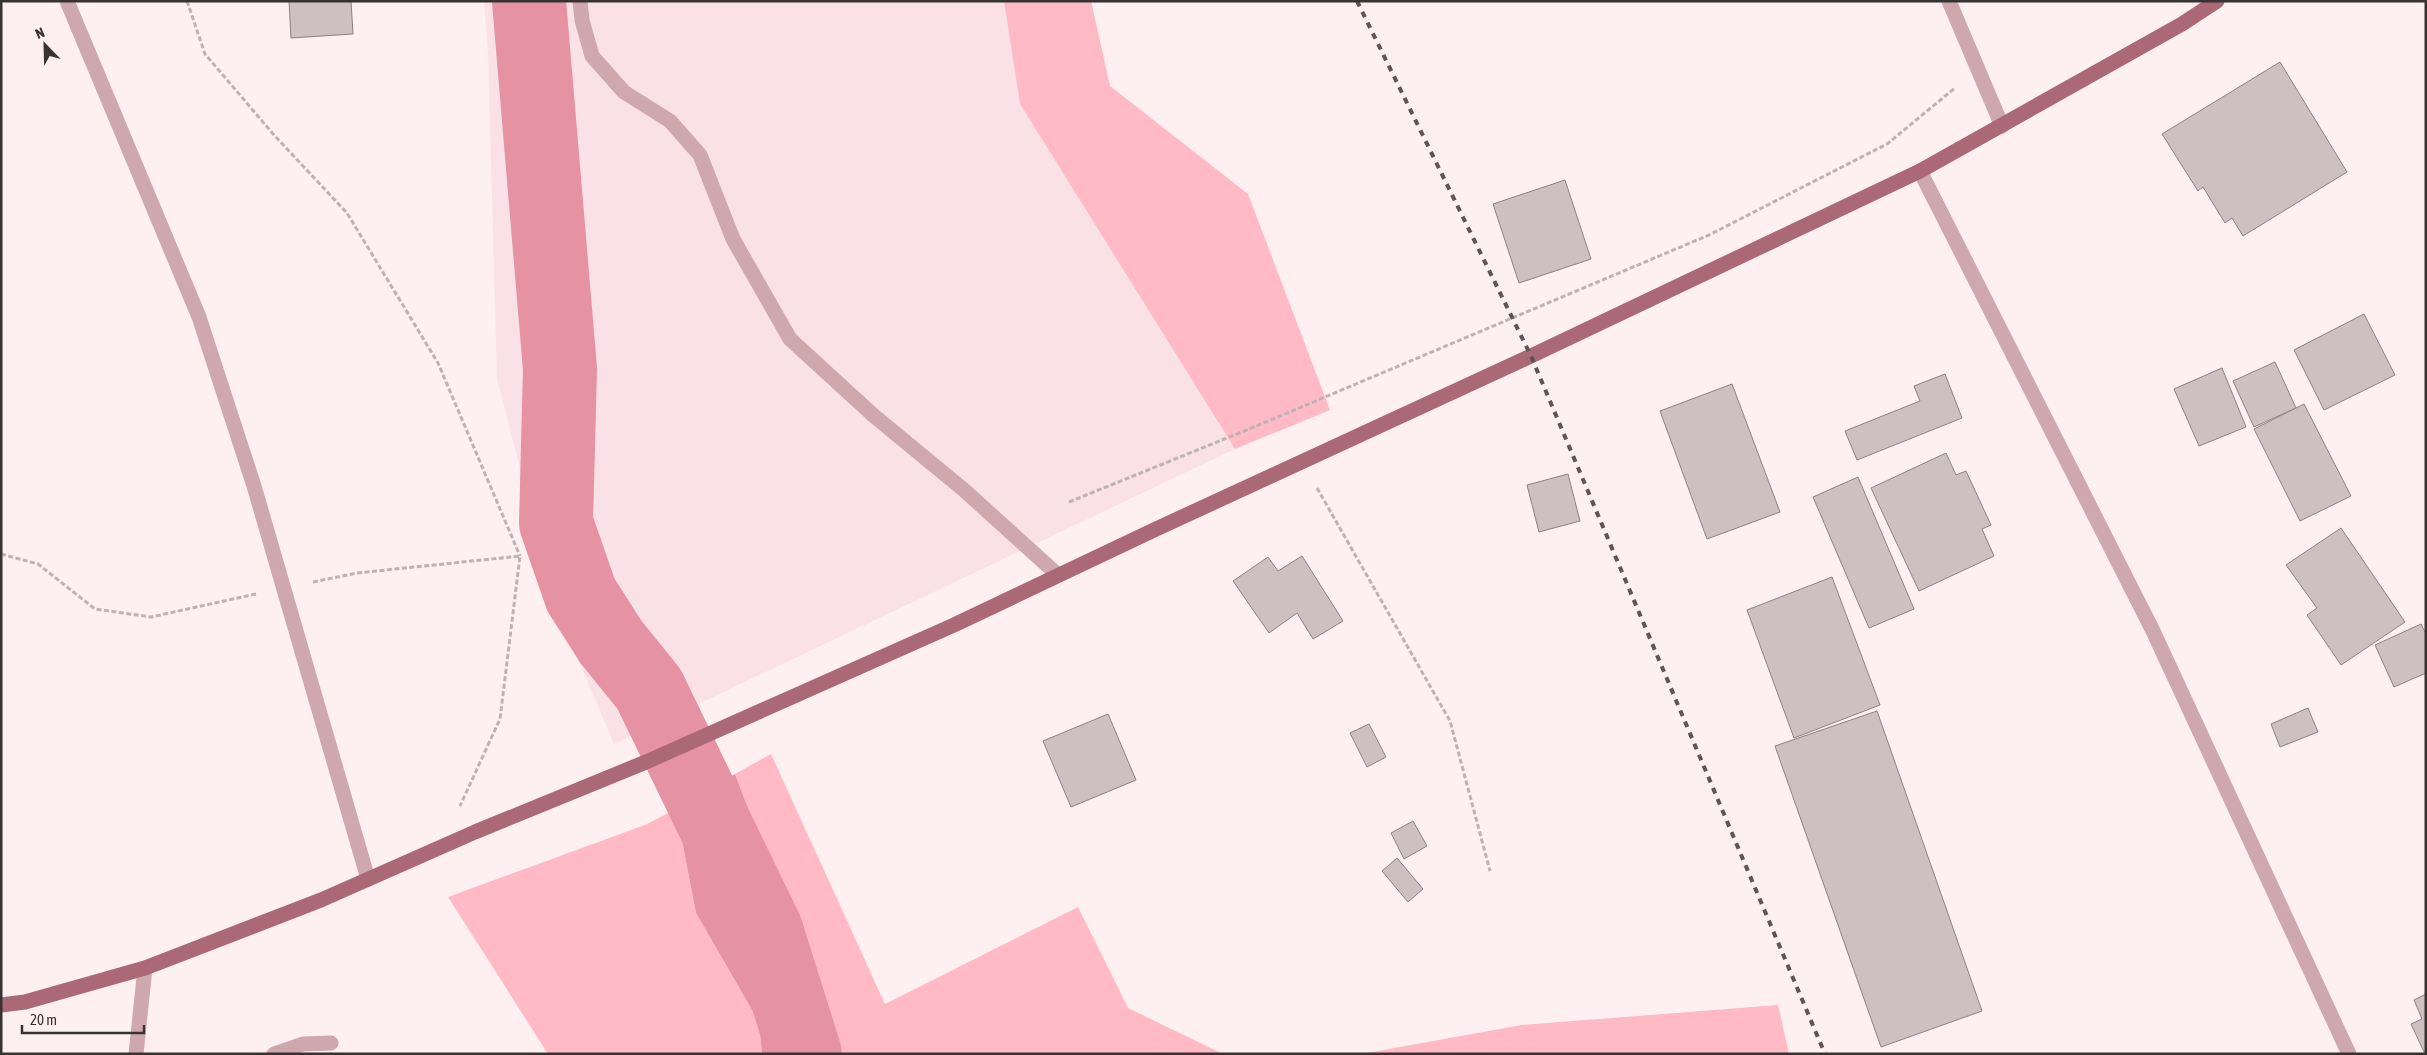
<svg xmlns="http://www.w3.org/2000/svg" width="2427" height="1055" font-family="'Asap Condensed',sans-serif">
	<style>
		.built { fill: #f9e1e5 }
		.green { fill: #ffbac6 }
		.water { fill: #e592a2 }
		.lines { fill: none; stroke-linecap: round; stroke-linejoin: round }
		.river { stroke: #e592a2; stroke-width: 74 }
		.building { fill: #cebfc2; stroke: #8e8183 }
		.path { stroke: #beb2b4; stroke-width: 3; stroke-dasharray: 5 2.5; stroke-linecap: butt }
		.minor { stroke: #cfa8ae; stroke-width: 15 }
		.major { stroke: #ab6875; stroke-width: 15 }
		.rail { stroke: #5c5456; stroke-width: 4; stroke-dasharray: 6 6; stroke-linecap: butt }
	</style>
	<rect width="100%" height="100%" fill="#feeff1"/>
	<path class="built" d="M484 1H1004L1020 104 1235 449 614 744 554 603 497 378 488 50Z"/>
	<g class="green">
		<path d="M1004 1H1091L1110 86 1248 194 1330 410 1235 449 1020 104Z"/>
		<path d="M771 754 885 1004 1078 907 1128 1008 1223 1054H838L831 1027 735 774Z"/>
		<path d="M676 809 696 913 759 1022 762 1054H548L448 897 645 825Z"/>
		<path d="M1778 1005 1789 1054H1361L1522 1025Z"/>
	</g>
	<path class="water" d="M735 774 831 1027 838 1054H762L759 1022 696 913 676 809Z"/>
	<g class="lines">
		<path class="river" d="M529 1 560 369 556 523 581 595 611 642 649 689 766 930 805 1054"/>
	</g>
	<g class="building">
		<path d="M289 1H351L353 34 291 38Z"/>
		<path d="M2280 62 2347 172 2243 236 2232 218 2225 223 2203 187 2198 191 2162 134Z"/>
		<path d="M1565 180 1591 259 1519 283 1493 204Z"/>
		<path d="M2364 314 2395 375 2324 410 2294 350Z"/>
		<path d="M2275 362 2296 408 2254 427 2233 381Z"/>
		<path d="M2222 368 2246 427 2199 446 2174 389Z"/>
		<path d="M1945 374 1962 418 1857 460 1845 431 1920 401 1914 386Z"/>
		<path d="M1732 384 1780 512 1707 539 1660 411Z"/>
		<path d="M2304 404 2351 496 2300 521 2254 429Z"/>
		<path d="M1946 453 1956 475 1966 471 1991 525 1982 529 1994 556 1919 591 1871 488Z"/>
		<path d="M1568 474 1580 521 1539 532 1527 485Z"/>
		<path d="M1858 477 1914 609 1869 628 1813 497Z"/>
		<path d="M2341 528 2405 622 2341 665 2307 615 2317 608 2286 565Z"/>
		<path d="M1302 556 1343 621 1313 639 1297 613 1269 633 1233 581 1268 557 1278 571Z"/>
		<path d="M1832 577 1880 705 1794 738 1747 610Z"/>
		<path d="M2421 624 2426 634V673L2394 687 2375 645Z"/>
		<path d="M2308 708 2318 732 2280 747 2271 724Z"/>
		<path d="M1877 711 1982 1011 1881 1047 1775 746Z"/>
		<path d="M1108 714 1136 780 1071 807 1043 741Z"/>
		<path d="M1369 724 1386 757 1367 767 1350 733Z"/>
		<path d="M1413 821 1427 846 1404 859 1391 833Z"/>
		<path d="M1397 858 1423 889 1408 902 1382 871Z"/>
		<path d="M2426 994V1054H2425L2411 1024 2422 1019 2414 1000Z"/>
	</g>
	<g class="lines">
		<g class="path">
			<path d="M187 1 205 54 274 135 347 213 438 363 520 556"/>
			<path d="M1317 488 1450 721 1490 871"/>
			<path d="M1069 502 1254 427 1709 235 1887 144 1955 88"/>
			<path d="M1 554 38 564 95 609 151 617 256 594"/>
			<path d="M313 582 357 573 520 556 500 719 460 806"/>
		</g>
		<g class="minor">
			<path d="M67 1 199 317 254 486 368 879"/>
			<path d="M580 1 582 20 592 56 624 92 670 121 700 155 733 239 790 339 873 415 964 490 1058 575"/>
			<path d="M1949 1 2002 126"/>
			<path d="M1920 171 2153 631 2349 1054"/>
			<path d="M136 1054 145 968"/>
			<path d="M274 1054 303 1044 331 1043"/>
		</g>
		<path class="major" d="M1 1005 25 1002 145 968 321 900 475 832 646 762 954 625 1154 530 1531 356 1920 171 2182 24 2217 1"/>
		<path class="rail" d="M1357 1 1531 356 1825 1054"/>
	</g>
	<rect width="2427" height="1055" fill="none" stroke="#383233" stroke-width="5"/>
	<g transform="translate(45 45) rotate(337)" stroke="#feeff1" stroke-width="4" paint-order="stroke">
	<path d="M0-4L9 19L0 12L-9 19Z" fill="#383233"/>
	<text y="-8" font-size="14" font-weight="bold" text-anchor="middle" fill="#383233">N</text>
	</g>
	<path d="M22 1025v8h122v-8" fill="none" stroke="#383233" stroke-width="2.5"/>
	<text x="30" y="1025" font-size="15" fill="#383233" stroke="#feeff1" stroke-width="4" paint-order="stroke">20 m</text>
</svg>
